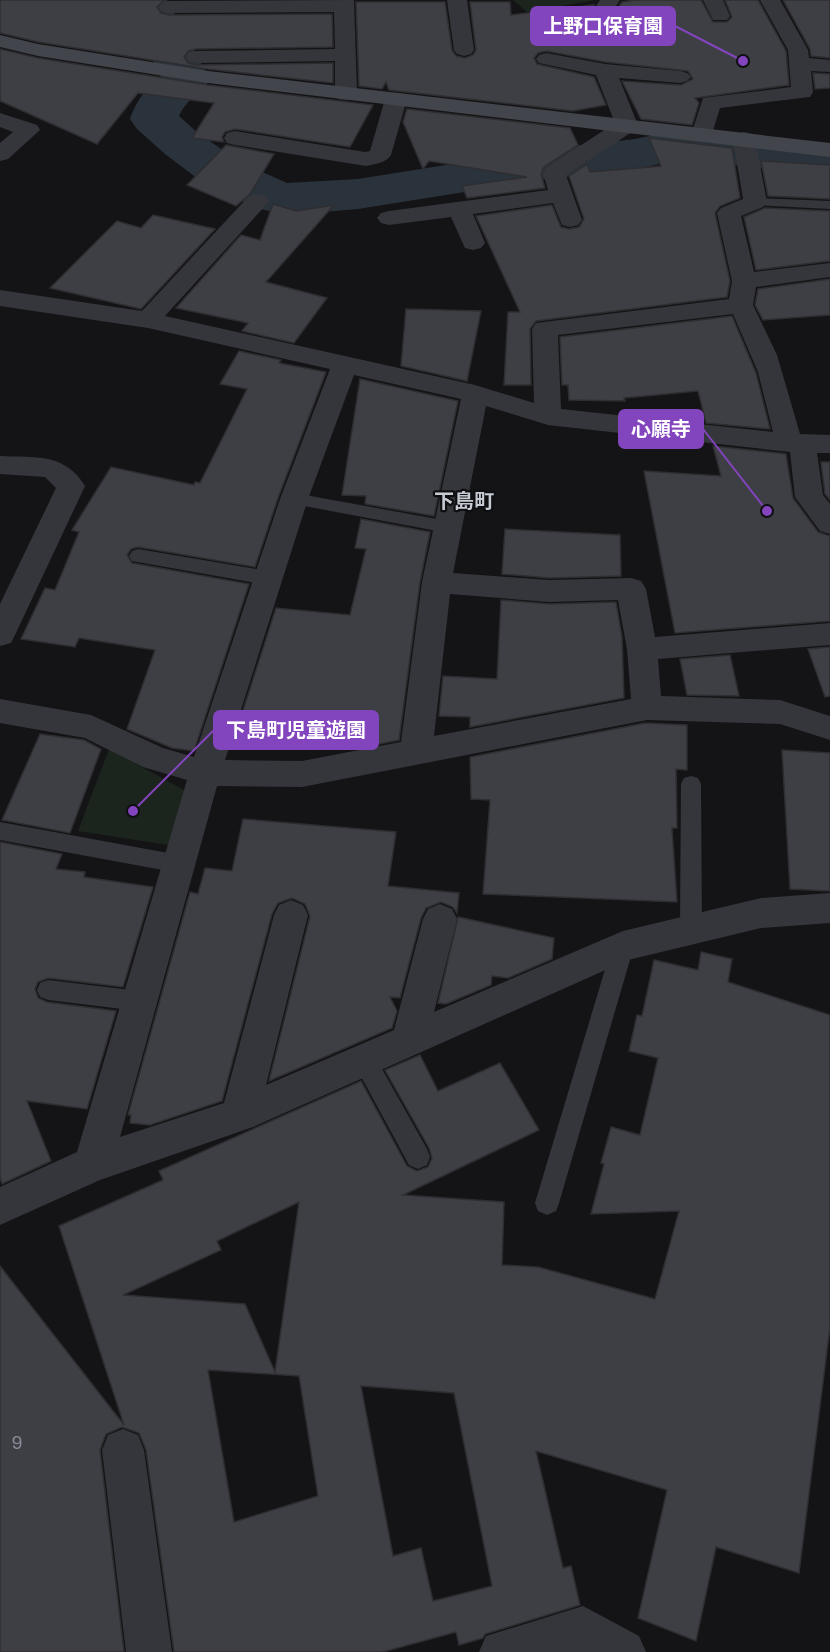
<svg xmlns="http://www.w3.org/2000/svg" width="830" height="1652" font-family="Poppins,'Noto Sans JP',sans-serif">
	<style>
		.green { fill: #1c251d }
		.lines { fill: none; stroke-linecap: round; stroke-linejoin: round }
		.river { fill: #2a333b; fill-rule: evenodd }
		.building { fill: #3e3f44; stroke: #2e2e32; stroke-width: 1.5; fill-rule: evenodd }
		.lane { fill: #35363c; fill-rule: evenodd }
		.street { fill: #35363c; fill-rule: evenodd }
		.secondary { fill: #43454c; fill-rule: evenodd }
		.labels { text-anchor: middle; stroke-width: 4.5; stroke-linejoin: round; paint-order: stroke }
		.near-number-label { font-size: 18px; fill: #8b8f9b }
		.neighbourhood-label { font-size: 20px; font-weight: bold; fill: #c6cad3; stroke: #0f0f11 }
		.leader { fill: none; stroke: #8345be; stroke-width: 2 }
		.callout-dot { fill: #8345be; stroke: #0f0f11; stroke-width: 2 }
		.callout { fill: #8345be; stroke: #8345be; stroke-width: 2 }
		.callout-label { font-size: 20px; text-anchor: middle; font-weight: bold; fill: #fff }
	</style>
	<rect width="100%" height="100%" fill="#141416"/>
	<g class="green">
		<path d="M513 0H596L527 12Z"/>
		<path d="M109 749 186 791 168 845 78 831Z"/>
	</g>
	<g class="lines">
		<path class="river" d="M123 0H167L210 80C200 93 185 101 179 116L199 134 242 163 287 183 358 179 547 149 635 139 684 129 830 147V177L684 159 635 169 547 179 358 209 300 214 278 213 260 209 206 185 165 154 137 129 130 119C137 100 144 90 161 77Z"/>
	</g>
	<g class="building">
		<path d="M0 0H164L157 7 161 13 169 15 332 14 333 47 196 49 188 51 184 57 188 63 196 65 333 63V83L208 69 38 42 0 33Z"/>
		<path d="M635 0H701L713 22H727L732 17 725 0H758L786 51 789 85 695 98 699 103 692 125 641 119 622 81 681 85 693 79 688 71 605 62 546 51 538 53 534 58 537 64 594 77 606 105 573 111 389 90 386 82 382 89 359 86 356 2H445L452 50 456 56 465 58 473 55 476 50 470 2H510L511 15 594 5 592 10 602 30 618 31 623 24 617 9 622 2Z"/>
		<path d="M783 0H830V58L811 56 810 49Z"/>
		<path d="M0 49 38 58 208 85 373 105 350 147 235 129 225 132 222 137 224 142 192 138 214 103 138 93 97 144 0 101Z"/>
		<path d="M813 73 830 74V88L815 89Z"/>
		<path d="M407 109 570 128 578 145 544 167 541 174 545 188 467 198 462 186 527 177 429 161 423 169 403 122Z"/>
		<path d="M649 138 732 148 740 198 720 206 715 213 730 281 727 297 536 321 530 329 531 385H504L508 312H520L476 216 552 205 561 227 569 229 579 227 584 219 569 176 587 164 590 172 661 166Z"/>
		<path d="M226 145 274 154 250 194 236 206 187 185Z"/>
		<path d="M761 161 830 165V199L768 196Z"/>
		<path d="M273 204 296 211 334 205 266 282 327 298 294 343 242 331 248 323 176 308 241 235 260 240Z"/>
		<path d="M765 208 830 211V261L756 270 744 217Z"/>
		<path d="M153 215 215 229 141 309 50 288 117 221 141 228Z"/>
		<path d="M830 279V315L763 320 755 305 758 289Z"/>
		<path d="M406 309 481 311 467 381 401 366Z"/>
		<path d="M732 316 756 373 770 429 706 423 698 391 624 398 625 401 569 400 568 385H562L560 337Z"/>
		<path d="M239 351 281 360 279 363 326 372 278 498 255 567 138 547 131 549 127 555 132 563 249 584 194 751 172 748 127 729 155 650 79 638 75 647 21 639 45 588 55 590 79 532 72 530 111 467 194 485 195 482 200 483 247 389 220 384Z"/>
		<path d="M360 379 458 401 434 516 365 504 366 496 342 495Z"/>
		<path d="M713 446 786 454 793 498 818 532 830 536V621L675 633 644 471 721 476Z"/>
		<path d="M821 462H830V500L825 494Z"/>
		<path d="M361 519 430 532 420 582 399 740 364 747 310 743 311 734 237 729 276 608 350 615 366 549 355 548Z"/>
		<path d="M505 529 620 535 621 576 549 578 502 574Z"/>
		<path d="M501 600 549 604 616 602 622 637 624 698 470 727V717L439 716 443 676 497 679Z"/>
		<path d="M830 647V696L825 697 808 649Z"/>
		<path d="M730 655 739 696 687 695 680 659Z"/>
		<path d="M645 723 687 725V770L676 769 677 828H672L677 902 483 894 490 800 471 799 470 757Z"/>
		<path d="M40 734 84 740 101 749 70 833 2 820Z"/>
		<path d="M782 750 830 753V891L790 889Z"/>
		<path d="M243 819 396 832 388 886 459 893 457 913 453 907 441 902 426 908 421 918 400 998 390 997 397 1011 392 1028 269 1081 310 916 305 904 292 898 278 903 272 914 222 1101 150 1125 130 1123 131 1115H128L190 892 198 894 205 868 232 871Z"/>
		<path d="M0 842 62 854 56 869 85 872 84 877 153 887 123 987 48 978 38 982 35 989 38 998 47 1002 116 1011 87 1109 27 1101 51 1161 2 1184 0 1177Z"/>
		<path d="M458 917 554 938 552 959 508 978 492 976 491 985 446 1004 438 1003Z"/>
		<path d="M701 952 732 959 728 982 830 1015V1327L799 1573 716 1547 696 1641 638 1618 667 1490 536 1451 563 1568 571 1566 580 1605 485 1634 483 1638 459 1645 456 1632 383 1652H174L146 1450 139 1433 122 1427 106 1434 100 1450 124 1652H0V1266L124 1425 59 1226 163 1180 159 1171 361 1081 407 1166 417 1171 428 1167 432 1158 429 1148 385 1070 420 1055 438 1091 500 1063 539 1130 403 1195 504 1202 502 1265 538 1267 655 1299 679 1211 591 1214 604 1164 601 1163 611 1127 640 1135 658 1058 629 1051 637 1015 642 1016 654 960 698 970ZM299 1202 275 1372 245 1304 123 1295 221 1250 217 1241ZM208 1370 299 1376 318 1496 234 1522ZM361 1386 454 1393 492 1586 433 1601 421 1548 393 1556Z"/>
	</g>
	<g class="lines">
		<g class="lane">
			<path d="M755 198 830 201V209L750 205 748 202Z"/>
			<path d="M294 493 448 521 454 523 457 527 454 531 448 533 288 503 285 499 288 495Z"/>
			<path d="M138 549 268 571 275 573 277 578 275 583 268 585 132 561 129 556 132 551Z"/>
			<path d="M691 776 698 778 701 784 702 930 699 937 691 939 683 937 680 930 681 784 684 778Z"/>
			<path d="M0 822 179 855 187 858 190 864 187 870 179 873 0 840Z"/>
			<path d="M623 936 631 939 634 946 559 1203 556 1211 547 1215 538 1211 535 1203 612 946 615 939Z"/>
			<path d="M48 980 139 991 147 994 150 1001 147 1008 139 1011 48 1000 40 997 37 990 40 983Z"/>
			<path d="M365 1050 373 1053 427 1149 430 1157 427 1165 418 1169 409 1165 357 1069 353 1061 357 1053Z"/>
		</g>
		<g class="street">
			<path d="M354 0 357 94 354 99 346 100 338 99 335 94V61L196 63 189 61 186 57 189 53 196 51 335 49 334 12 169 13 162 11 159 7 162 3 169 1Z"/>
			<path d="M447 0H467L474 50 471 54 464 56 457 54 454 50Z"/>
			<path d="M600 0H620L614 9 621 25 618 29H604L594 9Z"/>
			<path d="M703 0H723L730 16 727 20H713Z"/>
			<path d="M760 0H780L808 50 809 58 830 60V72L811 71 813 92 810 97 720 108 710 140 702 142 694 140 691 135 703 98 791 87 788 50Z"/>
			<path d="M546 53 605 64 680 71 687 73 691 77 687 81 680 83 619 78 638 125 635 130 566 175 582 220 578 225 570 227 562 225 553 203 473 214 485 243 481 248 473 250 465 248 451 217 389 225 381 223 377 218 381 213 389 211 548 190 543 173 546 168 615 123 596 75 539 63 536 59 539 55Z"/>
			<path d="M396 93 404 94 407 99 391 155C386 163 375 164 366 166L235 145 227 143 224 138 227 133 235 131 365 152 370 151 385 99 388 94Z"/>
			<path d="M0 113 37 125 40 130 8 159 0 161V143L13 132 0 127Z"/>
			<path d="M744 132 752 134 755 139 767 202 763 207 741 216 754 272 830 263V277L756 287 753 305 777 355 800 434 830 435V453H817L823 495 830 504V534L820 531 795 497 790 452 548 425 486 406 453 573 549 580 631 578 641 581 646 589 655 637 830 623V645L658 659 661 696 780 700 830 716V740L780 724 647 720 302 787 217 786 120 1137 224 1103 274 915 279 905 291 900 303 905 308 915 266 1085 394 1030 423 919 428 909 440 904 452 909 457 919 434 1012 623 931 761 898 830 893V923L761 928 628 960 253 1127 100 1180 0 1225V1187L77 1152 187 780 143 767 85 738 0 723V699L91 715 163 748 194 757 280 499 330 369 148 328 0 306V290L142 311 249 196 257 194 265 196 269 201 265 206 165 316 475 385 534 403 532 329 536 323 729 299 732 281 717 213 721 208 743 199 733 139 736 134ZM733 314 758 372 773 432 561 409 558 335ZM354 375 461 399 422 582 401 742 302 761 225 760 308 499ZM450 594 549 602 618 600 627 649 631 699 434 736Z"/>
			<path d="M0 456C35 458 64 452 85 486L15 635 11 643 0 646V604L56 488 45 477 0 474Z"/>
			<path d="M123 1429 138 1435 144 1450 172 1652H126L102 1450 108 1435Z"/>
			<path d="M583 1606 639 1636 646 1652H479L486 1636Z"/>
		</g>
		<path class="secondary" d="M0 35 38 44 208 71 830 143V157L208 83 38 56 0 47Z"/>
	</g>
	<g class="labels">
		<g class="near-number-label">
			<text x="17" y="1449">9</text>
		</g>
		<g class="neighbourhood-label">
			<text x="464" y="508">下島町</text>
		</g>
	</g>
	<path class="leader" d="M743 61L675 26M767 511L703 429M133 811L214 730"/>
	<g class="callout-dot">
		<circle cx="743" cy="61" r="6"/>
		<circle cx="767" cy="511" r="6"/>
		<circle cx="133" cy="811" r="6"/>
	</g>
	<g class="callout">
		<rect x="531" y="7" width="144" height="38" rx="6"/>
		<rect x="619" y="410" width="84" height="38" rx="6"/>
		<rect x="214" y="711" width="164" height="38" rx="6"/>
	</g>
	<g class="callout-label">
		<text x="603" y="33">上野口保育園</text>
		<text x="661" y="436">心願寺</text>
		<text x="296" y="737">下島町児童遊園</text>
	</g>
</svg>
